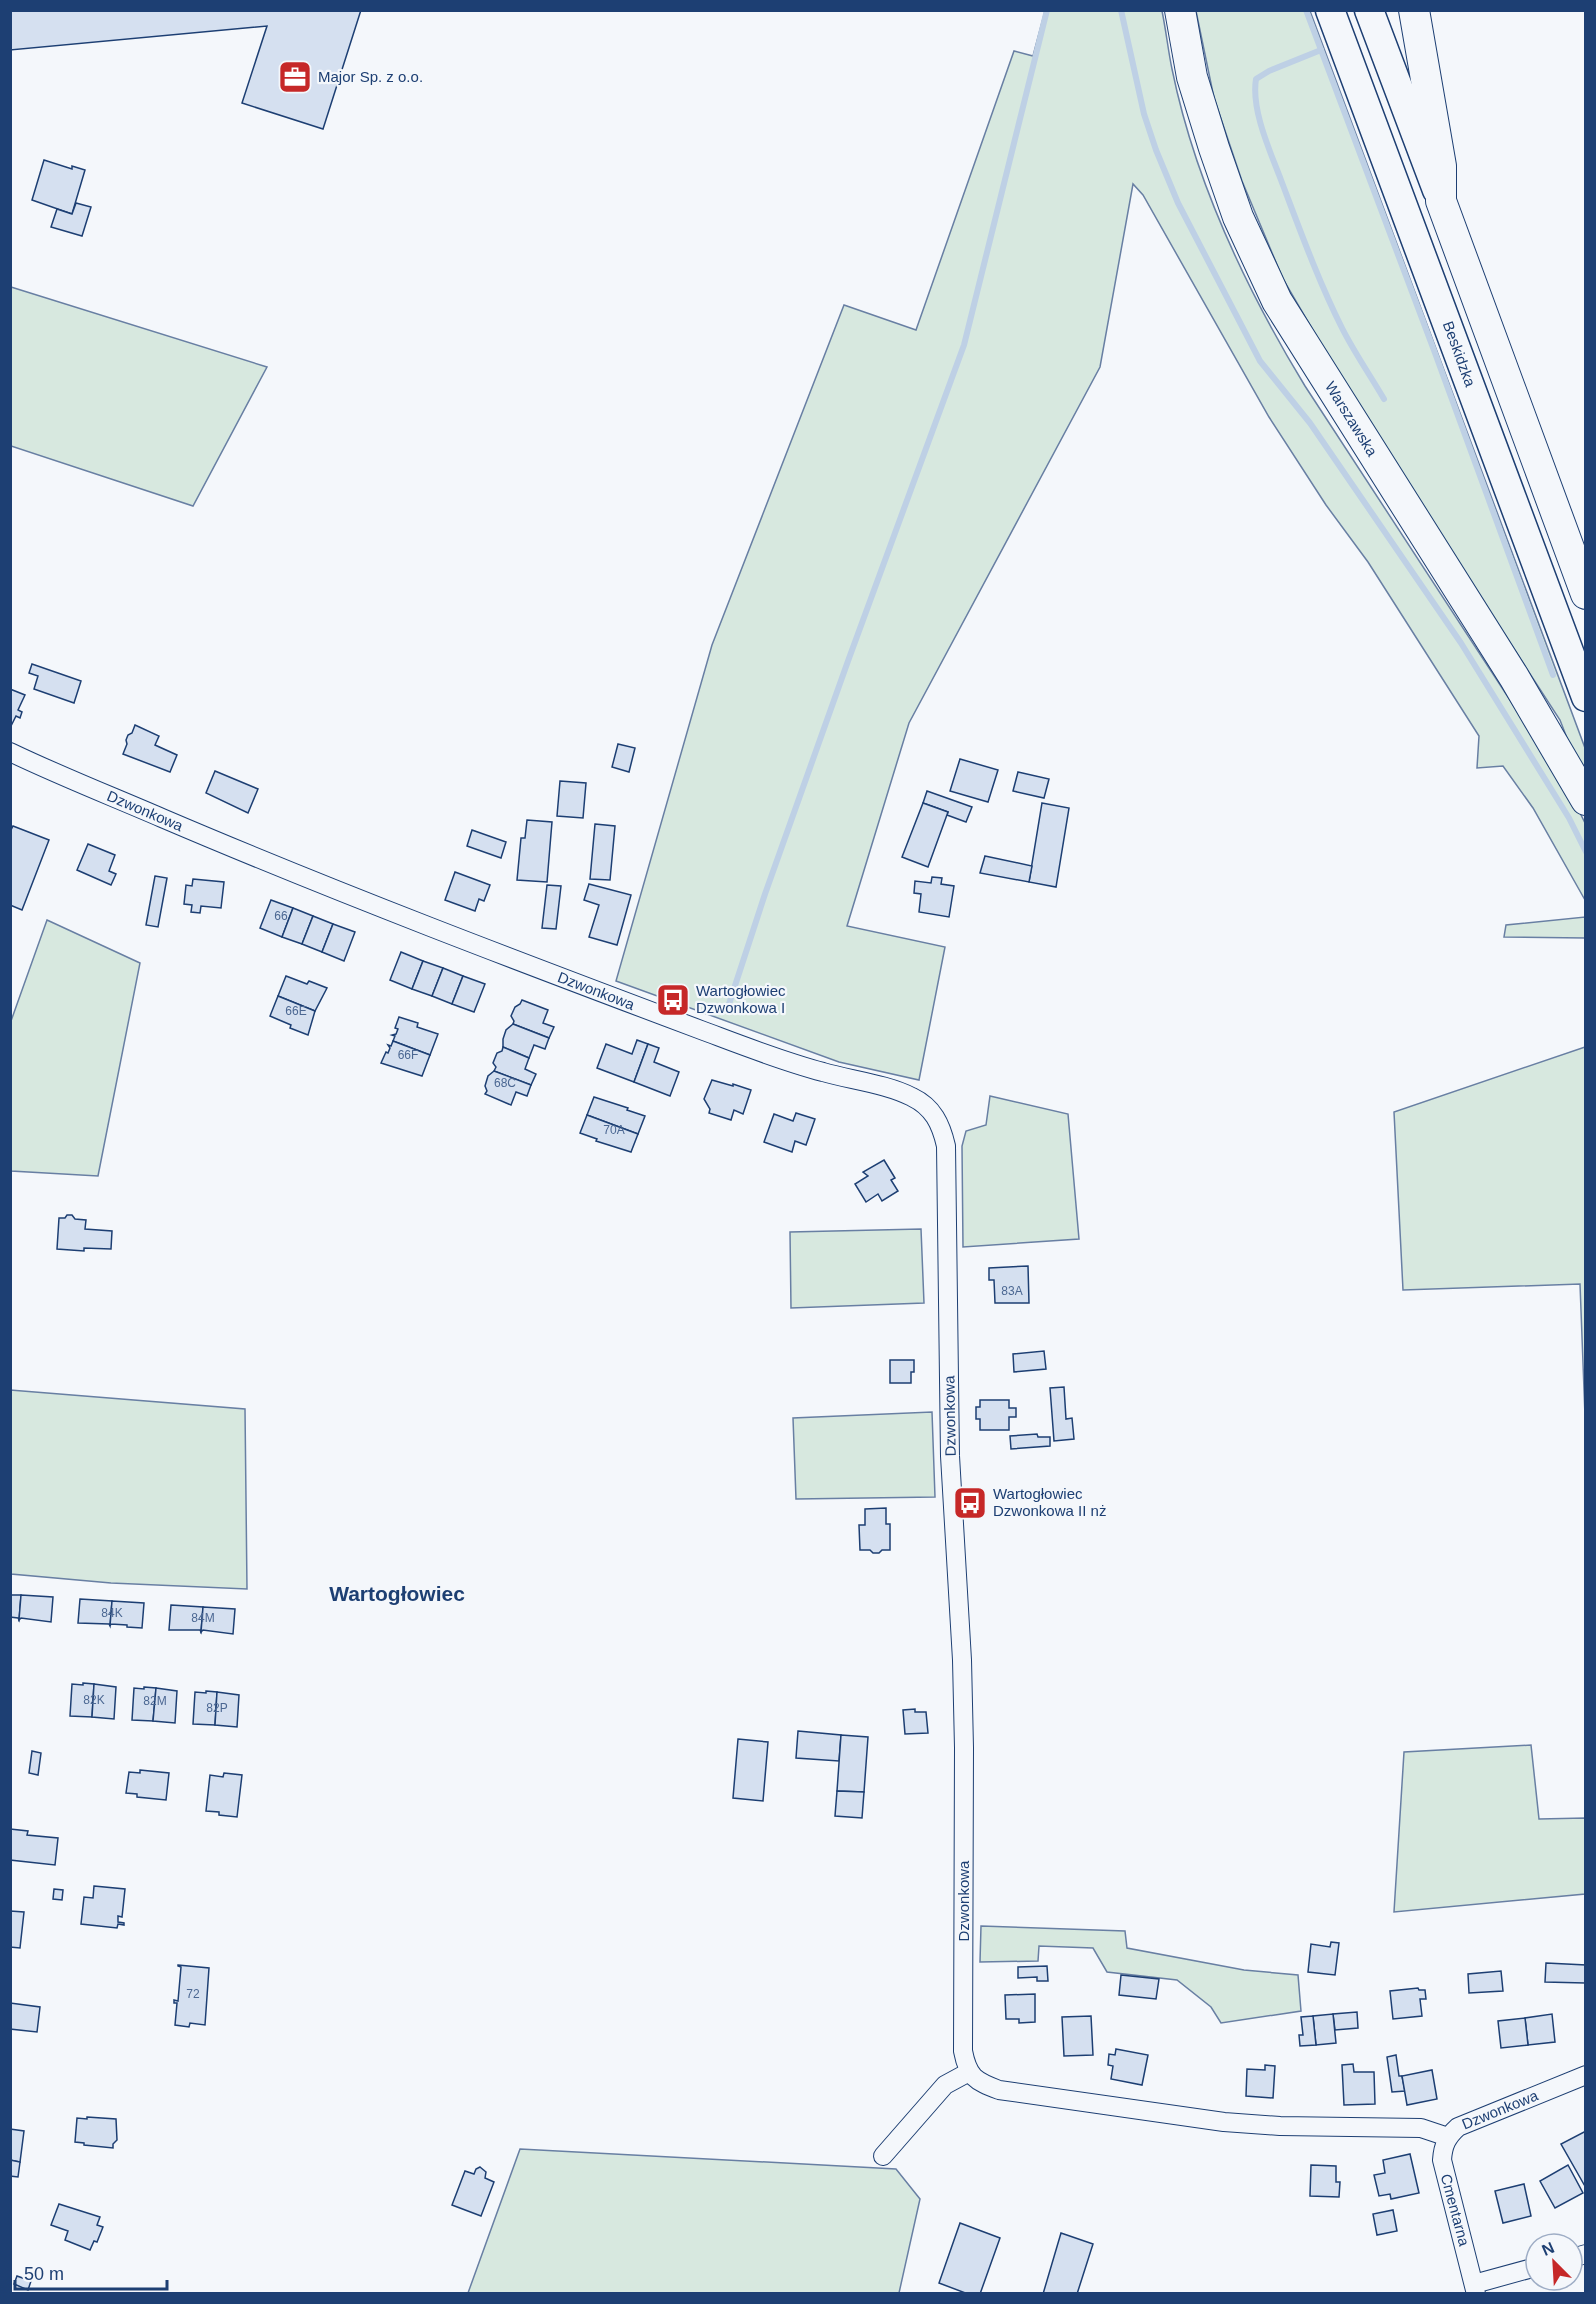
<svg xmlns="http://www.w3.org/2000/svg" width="1596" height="2304" font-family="Helvetica,sans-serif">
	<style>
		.green { fill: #d7e8df; stroke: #687fa3; stroke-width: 1.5 }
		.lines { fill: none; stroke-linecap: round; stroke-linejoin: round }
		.stream { stroke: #bed0e5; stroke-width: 6 }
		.building { fill: #d5e0f0; stroke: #1d3f73; stroke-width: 1.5 }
		.minor-casing { stroke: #1d3f73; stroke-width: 20 }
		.primary-casing { stroke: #1d3f73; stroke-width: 31 }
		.trunk-casing { stroke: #1d3f73; stroke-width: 32 }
		.minor { stroke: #f4f7fb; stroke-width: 18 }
		.primary { stroke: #f4f7fb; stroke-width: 28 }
		.trunk { stroke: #f4f7fb; stroke-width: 30 }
		.labels { text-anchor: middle; stroke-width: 4.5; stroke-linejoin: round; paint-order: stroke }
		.number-label { font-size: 12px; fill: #4b6792 }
		.poi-label { font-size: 15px; fill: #1d3f73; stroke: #f4f7fb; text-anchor: start }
		.street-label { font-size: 15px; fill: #1d3f73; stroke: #f4f7fb }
		.district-label { font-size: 21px; font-weight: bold; fill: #1d3f73; stroke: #f4f7fb }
	</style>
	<rect width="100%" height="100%" fill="#f4f7fb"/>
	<g class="green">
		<path d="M1045 11H1162C1166 30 1168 50 1172 69 1195 182 1246 289 1305 386L1568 789 1585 823V900L1533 808 1503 766 1477 768 1479 736 1368 562 1326 505 1269 417 1143 195 1133 184 1100 367 909 723 847 926 945 947 919 1080 839 1062 616 981 712 645 844 305 916 330 1014 51 1033 56Z"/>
		<path d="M1196 11H1310L1585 748V779L1579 769 1560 720 1367 423 1283 279 1242 181 1214 98Z"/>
		<path d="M11 287 267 367 193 506 11 446Z"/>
		<path d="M1585 917V938L1504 937 1506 925Z"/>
		<path d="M47 920 140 963 98 1176 11 1171V1021Z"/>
		<path d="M1585 1047H1586L1585 1416 1580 1284 1403 1290 1394 1112Z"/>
		<path d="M990 1096 1068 1114 1079 1239 963 1247 962 1146 966 1131 986 1125Z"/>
		<path d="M921 1229 924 1303 791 1308 790 1232Z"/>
		<path d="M10 1390 245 1409 247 1589 111 1583 11 1574Z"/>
		<path d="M932 1412 935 1497 796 1499 793 1418Z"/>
		<path d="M1531 1745 1539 1819 1585 1818V1894L1394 1912 1404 1752Z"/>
		<path d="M981 1926 1125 1931 1127 1948 1244 1970 1298 1975 1301 2011 1221 2023 1211 2007 1177 1980 1107 1972 1093 1948 1039 1946 1038 1961 980 1962Z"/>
		<path d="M520 2149 896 2169 920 2199 899 2293H468Z"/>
	</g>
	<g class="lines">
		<g class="stream">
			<path d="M1121 10 1144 114 1156 150 1178 203 1260 361 1310 423 1461 643 1569 818 1586 852"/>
			<path d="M1306 10 1435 353 1553 675"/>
			<path d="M1321 50 1269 71 1256 79C1251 110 1270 151 1281 180 1300 230 1318 280 1342 328 1354 352 1370 375 1384 399"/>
			<path d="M729 1004 765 894 848 661 964 345 1047 10"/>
		</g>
	</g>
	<g class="building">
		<path d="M10 10H361L323 129 242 103 267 26 10 50Z"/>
		<path d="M44 160 72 169V166L85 170 72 214 32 200Z"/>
		<path d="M76 203 91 207 82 236 51 227 57 209 72 214Z"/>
		<path d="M32 664 81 681 74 703 34 689 38 676 29 673Z"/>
		<path d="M10 689 25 695 18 710 22 712 20 718 16 716 10 728Z"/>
		<path d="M135 725 159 736 155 745 177 755 170 772 123 754 127 744 126 740 128 735 132 733Z"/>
		<path d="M618 744 635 748 629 772 612 767Z"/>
		<path d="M960 759 998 770 988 802 950 791Z"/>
		<path d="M215 771 258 789 248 813 206 793Z"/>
		<path d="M1018 772 1049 779 1044 798 1013 791Z"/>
		<path d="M560 781 586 783 583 818 557 816Z"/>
		<path d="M927 791 972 807 966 822 947 815 948 812 923 803Z"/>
		<path d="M923 803 948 812 928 867 902 857Z"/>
		<path d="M1042 803 1069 808 1056 887 1029 882Z"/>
		<path d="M527 820 552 822 547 882 517 880 521 838H525Z"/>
		<path d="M595 824 615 826 610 880 590 879Z"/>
		<path d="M13 826 49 840 22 910 10 905V832Z"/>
		<path d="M472 830 506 842 501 858 467 846Z"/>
		<path d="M88 844 115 855 109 871 116 874 111 885 77 870Z"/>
		<path d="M985 856 1032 866 1029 882 980 873Z"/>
		<path d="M455 872 490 885 484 901 479 899 475 911 445 900Z"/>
		<path d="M155 876 167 878 158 927 146 925Z"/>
		<path d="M932 877 942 878 941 884 954 886 949 917 919 912 921 894 914 893 915 881 931 883Z"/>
		<path d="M193 879 224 882 221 908 201 906 200 913 191 912 192 905 184 904 186 885 192 886Z"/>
		<path d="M589 884 631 895 617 945 589 937 599 905 584 900Z"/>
		<path d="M547 885 561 886 556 929 542 928Z"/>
		<path d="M271 900 293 908 282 937 260 928Z"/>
		<path d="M293 908 313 916 302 944 282 937Z"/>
		<path d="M313 916 333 924 322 952 302 944Z"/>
		<path d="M333 924 355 932 344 961 322 952Z"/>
		<path d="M401 952 423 961 412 989 390 980Z"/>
		<path d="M423 961 443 968 432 996 412 989Z"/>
		<path d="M443 968 463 976 452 1004 432 996Z"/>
		<path d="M286 976 307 984 309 981 327 988 315 1011 278 996Z"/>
		<path d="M463 976 485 984 474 1012 452 1004Z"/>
		<path d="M278 996 315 1011 308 1035 290 1028 291 1025 270 1016Z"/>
		<path d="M522 1000 548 1010 543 1023 554 1027 549 1038 513 1024 514 1021 511 1016 515 1007 520 1004Z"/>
		<path d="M399 1017 418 1023 417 1027 438 1034 430 1055 393 1041 395 1036 392 1035 396 1034 398 1029 395 1028Z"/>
		<path d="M513 1024 549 1038 545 1049 534 1045 529 1058 503 1047V1039L506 1030Z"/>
		<path d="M637 1040 648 1044 634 1082 597 1068 606 1044 632 1054Z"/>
		<path d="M393 1041 430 1055 422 1076 381 1063 386 1052 388 1053 390 1048 388 1045 391 1046Z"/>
		<path d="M648 1044 659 1048 654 1062 679 1072 670 1096 634 1082Z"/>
		<path d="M503 1047 529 1058 525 1069 536 1074 531 1085 494 1071 496 1067 493 1063 497 1053 502 1051Z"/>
		<path d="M494 1071 531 1085 527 1096 516 1092 511 1105 485 1094 487 1091 485 1086 488 1076Z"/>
		<path d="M712 1080 733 1086V1084L751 1090 743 1114 734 1110 731 1120 709 1113 710 1109 704 1099Z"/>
		<path d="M594 1097 628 1108 627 1110 645 1116 638 1134 587 1115Z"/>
		<path d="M796 1113 815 1119 806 1145 795 1141 792 1152 764 1142 774 1114 793 1121Z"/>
		<path d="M587 1115 638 1134 631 1152 596 1141 597 1139 580 1133Z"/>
		<path d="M884 1160 895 1178 891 1180 898 1191 882 1201 878 1194 866 1202 855 1184 868 1176 863 1172Z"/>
		<path d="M67 1215H72L75 1219 86 1220 85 1229 112 1231 111 1249 84 1248V1251L57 1249 59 1218H65Z"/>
		<path d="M1028 1266 1029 1303H995L994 1280H989V1268Z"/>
		<path d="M1044 1351 1046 1369 1014 1372 1013 1354Z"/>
		<path d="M890 1360H914V1372H911V1383H890Z"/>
		<path d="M1064 1387 1066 1419 1072 1418 1074 1439 1054 1441 1050 1388Z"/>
		<path d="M980 1400H1009V1408H1016V1417H1009V1430H980V1419H976V1407H980Z"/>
		<path d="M1037 1434 1038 1437H1050V1446L1011 1449 1010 1436Z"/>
		<path d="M886 1508V1524H890V1550H882L879 1553H873L870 1550H860L859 1525H865V1509Z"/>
		<path d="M10 1595H21L19 1620 18 1618 10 1617Z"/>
		<path d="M21 1595 53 1597 51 1622 21 1618 19 1620Z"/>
		<path d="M80 1599 112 1601 110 1626 109 1624 78 1623Z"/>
		<path d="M112 1601 144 1603 142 1628 127 1627V1625L111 1624 110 1626Z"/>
		<path d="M171 1605 203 1607 201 1632 200 1630H169Z"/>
		<path d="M203 1607 235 1609 233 1634 203 1630 201 1632Z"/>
		<path d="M83 1683 94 1684 92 1717 70 1716 72 1684 83 1685Z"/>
		<path d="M94 1684 116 1687 114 1719 92 1717Z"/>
		<path d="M144 1687 156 1688 153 1721 132 1720 134 1688 144 1689Z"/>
		<path d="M156 1688 177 1691 175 1723 153 1721Z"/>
		<path d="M206 1691 217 1692 215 1725 193 1724 195 1692 206 1693Z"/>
		<path d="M217 1692 239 1695 237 1727 215 1725Z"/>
		<path d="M915 1709V1712H926L928 1733 905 1734 903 1710Z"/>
		<path d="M798 1731 841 1735 839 1761 796 1758Z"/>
		<path d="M841 1735 868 1737 864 1792 837 1791Z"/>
		<path d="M738 1739 768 1742 763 1801 733 1798Z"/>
		<path d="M32 1751 41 1753 38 1775 29 1773Z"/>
		<path d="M140 1770 169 1773 166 1800 137 1797V1794L126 1793 129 1772 140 1773Z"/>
		<path d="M224 1773 242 1775 237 1817 219 1815V1812L206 1811 210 1775 223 1777Z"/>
		<path d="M837 1791 864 1792 862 1818 835 1816Z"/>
		<path d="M10 1829 28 1831 27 1835 58 1838 55 1865 10 1860Z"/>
		<path d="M94 1886 125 1889 122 1917 118 1916V1922L124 1923V1925L118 1924 117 1928 81 1924 84 1897 93 1898Z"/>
		<path d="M54 1889 63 1890 62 1900 53 1899Z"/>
		<path d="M10 1911 24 1912 20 1948 10 1947Z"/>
		<path d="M1331 1942 1339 1943 1335 1975 1308 1972 1311 1944 1330 1947Z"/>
		<path d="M1546 1963 1586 1965 1585 1983 1545 1982Z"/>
		<path d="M178 1965 209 1968 205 2025 190 2023 189 2027 175 2025 177 2003H174V2000L178 2001 181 1967 178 1966Z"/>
		<path d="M1047 1966 1048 1981H1037V1977L1018 1978V1967Z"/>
		<path d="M1501 1971 1503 1991 1469 1993 1468 1974Z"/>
		<path d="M1121 1975 1159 1979 1156 1999 1119 1995Z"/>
		<path d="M1418 1988 1419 1990H1425L1426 1999H1420L1422 2016 1393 2019 1390 1991Z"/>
		<path d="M1035 1994V2022L1019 2023V2019H1006L1005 1995Z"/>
		<path d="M10 2003 40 2007 37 2032 10 2029Z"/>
		<path d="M1357 2012 1358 2028 1335 2030 1333 2014Z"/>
		<path d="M1333 2014 1336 2043 1316 2045 1313 2016Z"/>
		<path d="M1552 2014 1555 2042 1528 2045 1525 2018Z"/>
		<path d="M1091 2016 1093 2055 1064 2056 1062 2017Z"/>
		<path d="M1313 2016 1316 2045 1300 2046 1299 2035H1303L1301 2017Z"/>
		<path d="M1525 2018 1528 2045 1501 2048 1498 2021Z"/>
		<path d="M1116 2049 1148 2055 1142 2085 1111 2079 1113 2066 1108 2065 1109 2054 1115 2055Z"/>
		<path d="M1396 2055 1399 2076H1402L1405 2091 1392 2092 1387 2057Z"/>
		<path d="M1353 2064 1354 2072H1374L1375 2104 1344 2105 1342 2065Z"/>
		<path d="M1265 2065 1275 2066 1273 2098 1246 2096 1247 2069 1265 2070Z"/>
		<path d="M1432 2070 1437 2099 1407 2105 1402 2076Z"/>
		<path d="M87 2117 116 2119 117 2140 113 2144V2148L84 2145V2143L75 2142 77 2118 87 2119Z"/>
		<path d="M10 2129 24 2131 20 2162 10 2160Z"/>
		<path d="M1586 2131V2188L1561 2144Z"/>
		<path d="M1410 2154 1419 2193 1391 2199 1390 2194 1379 2196 1374 2175 1385 2173 1383 2160Z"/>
		<path d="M10 2160 20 2162 18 2177 10 2176Z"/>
		<path d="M1311 2165 1336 2166V2182H1340L1339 2197 1310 2196Z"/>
		<path d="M1568 2165 1583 2193 1555 2208 1540 2181Z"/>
		<path d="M480 2167 486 2172 485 2178 494 2182 481 2216 452 2205 465 2171 474 2174 476 2169Z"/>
		<path d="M1524 2184 1531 2216 1503 2223 1495 2191Z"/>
		<path d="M59 2204 100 2217 97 2225 103 2227 97 2242 94 2241 90 2250 65 2240 68 2231 51 2225Z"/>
		<path d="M1393 2210 1397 2231 1377 2235 1373 2214Z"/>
		<path d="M960 2223 1000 2238 980 2294H968L939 2283Z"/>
		<path d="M1061 2233 1093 2244 1077 2294H1043Z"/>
		<path d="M17 2276 31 2281 28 2290 14 2284Z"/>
	</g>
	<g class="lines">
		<g class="minor-casing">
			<g id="minor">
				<path d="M10 752C60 776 111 796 162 818 340 894 520 962 701 1030 741 1045 781 1061 823 1072 851 1080 887 1084 912 1097 933 1107 941 1124 946 1146L950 1456 962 1660 964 1748 963 2051C968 2077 975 2081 999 2090L1224 2122 1280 2126 1421 2128 1448 2137"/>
				<path d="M883 2156 945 2085 969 2072"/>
				<path d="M1572 2258 1586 2254"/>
				<path d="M1474 2284 1536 2267"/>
				<path d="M1476 2294 1442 2160C1443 2145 1447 2137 1458 2127L1586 2075"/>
			</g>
		</g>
		<g class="primary-casing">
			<g id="primary">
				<path d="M1330 10 1586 697"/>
				<path d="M1369 10 1437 190"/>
			</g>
		</g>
		<g class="trunk-casing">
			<g id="trunk">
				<path d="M1180 10 1192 77 1214 148 1238 217 1277 301 1514 677 1586 800"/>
				<path d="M1414 10 1441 166V201L1586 594"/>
			</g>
		</g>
		<use href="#minor" class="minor"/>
		<use href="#primary" class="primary"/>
		<use href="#trunk" class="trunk"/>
	</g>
	<defs>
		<g id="office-square" transform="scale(1.725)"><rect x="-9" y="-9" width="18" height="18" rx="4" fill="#c62828" stroke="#f4f7fb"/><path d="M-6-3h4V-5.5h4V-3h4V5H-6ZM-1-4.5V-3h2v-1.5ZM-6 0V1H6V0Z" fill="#fff"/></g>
		<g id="bus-square" transform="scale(1.725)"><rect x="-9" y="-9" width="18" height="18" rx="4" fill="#c62828" stroke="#f4f7fb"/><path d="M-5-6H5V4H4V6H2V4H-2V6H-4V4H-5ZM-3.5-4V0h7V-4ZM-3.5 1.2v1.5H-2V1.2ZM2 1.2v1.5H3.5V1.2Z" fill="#fff"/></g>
	</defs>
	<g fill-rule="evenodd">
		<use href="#office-square" x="295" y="77"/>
		<use href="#bus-square" x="673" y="1000"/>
		<use href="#bus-square" x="970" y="1503"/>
	</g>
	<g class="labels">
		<g class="number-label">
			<text x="281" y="920">66</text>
			<text x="296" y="1015">66E</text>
			<text x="408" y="1059">66F</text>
			<text x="505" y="1087">68C</text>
			<text x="614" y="1134">70A</text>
			<text x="1012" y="1295">83A</text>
			<text x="112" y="1617">84K</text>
			<text x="203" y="1622">84M</text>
			<text x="94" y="1704">82K</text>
			<text x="155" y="1705">82M</text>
			<text x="217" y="1712">82P</text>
			<text x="193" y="1998">72</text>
		</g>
		<g class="poi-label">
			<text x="318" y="82">Major Sp. z o.o.</text>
			<text x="696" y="996">Wartogłowiec<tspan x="696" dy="17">Dzwonkowa I</tspan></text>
			<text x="993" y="1499">Wartogłowiec<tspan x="993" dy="17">Dzwonkowa II nż</tspan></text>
		</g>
		<g class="street-label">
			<text transform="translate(1459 354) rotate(70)" y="5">Beskidzka</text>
			<text transform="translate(1351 419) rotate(58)" y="5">Warszawska</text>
			<text transform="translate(145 811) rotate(23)" y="5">Dzwonkowa</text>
			<text transform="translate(596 991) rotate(21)" y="5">Dzwonkowa</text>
			<text transform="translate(950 1416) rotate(-91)" y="5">Dzwonkowa</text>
			<text transform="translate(964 1901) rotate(-90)" y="5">Dzwonkowa</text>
			<text transform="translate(1500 2110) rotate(-22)" y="5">Dzwonkowa</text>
			<text transform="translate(1455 2210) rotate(75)" y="5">Cmentarna</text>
		</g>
		<g class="district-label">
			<text x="397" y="1601">Wartogłowiec</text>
		</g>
	</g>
	<rect width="1596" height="2304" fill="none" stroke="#1d3f73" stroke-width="24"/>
	<g transform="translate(1554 2262) rotate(336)"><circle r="28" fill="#f4f7fb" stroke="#9eadc5" stroke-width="1.5"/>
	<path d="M0-4.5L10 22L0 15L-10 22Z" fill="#c62828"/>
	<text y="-9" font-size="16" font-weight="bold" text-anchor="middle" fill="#1d3f73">N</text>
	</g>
	<path d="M15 2280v9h152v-9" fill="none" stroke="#1d3f73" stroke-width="3"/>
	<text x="24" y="2280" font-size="18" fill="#1d3f73" stroke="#f4f7fb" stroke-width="4.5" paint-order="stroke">50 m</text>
</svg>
